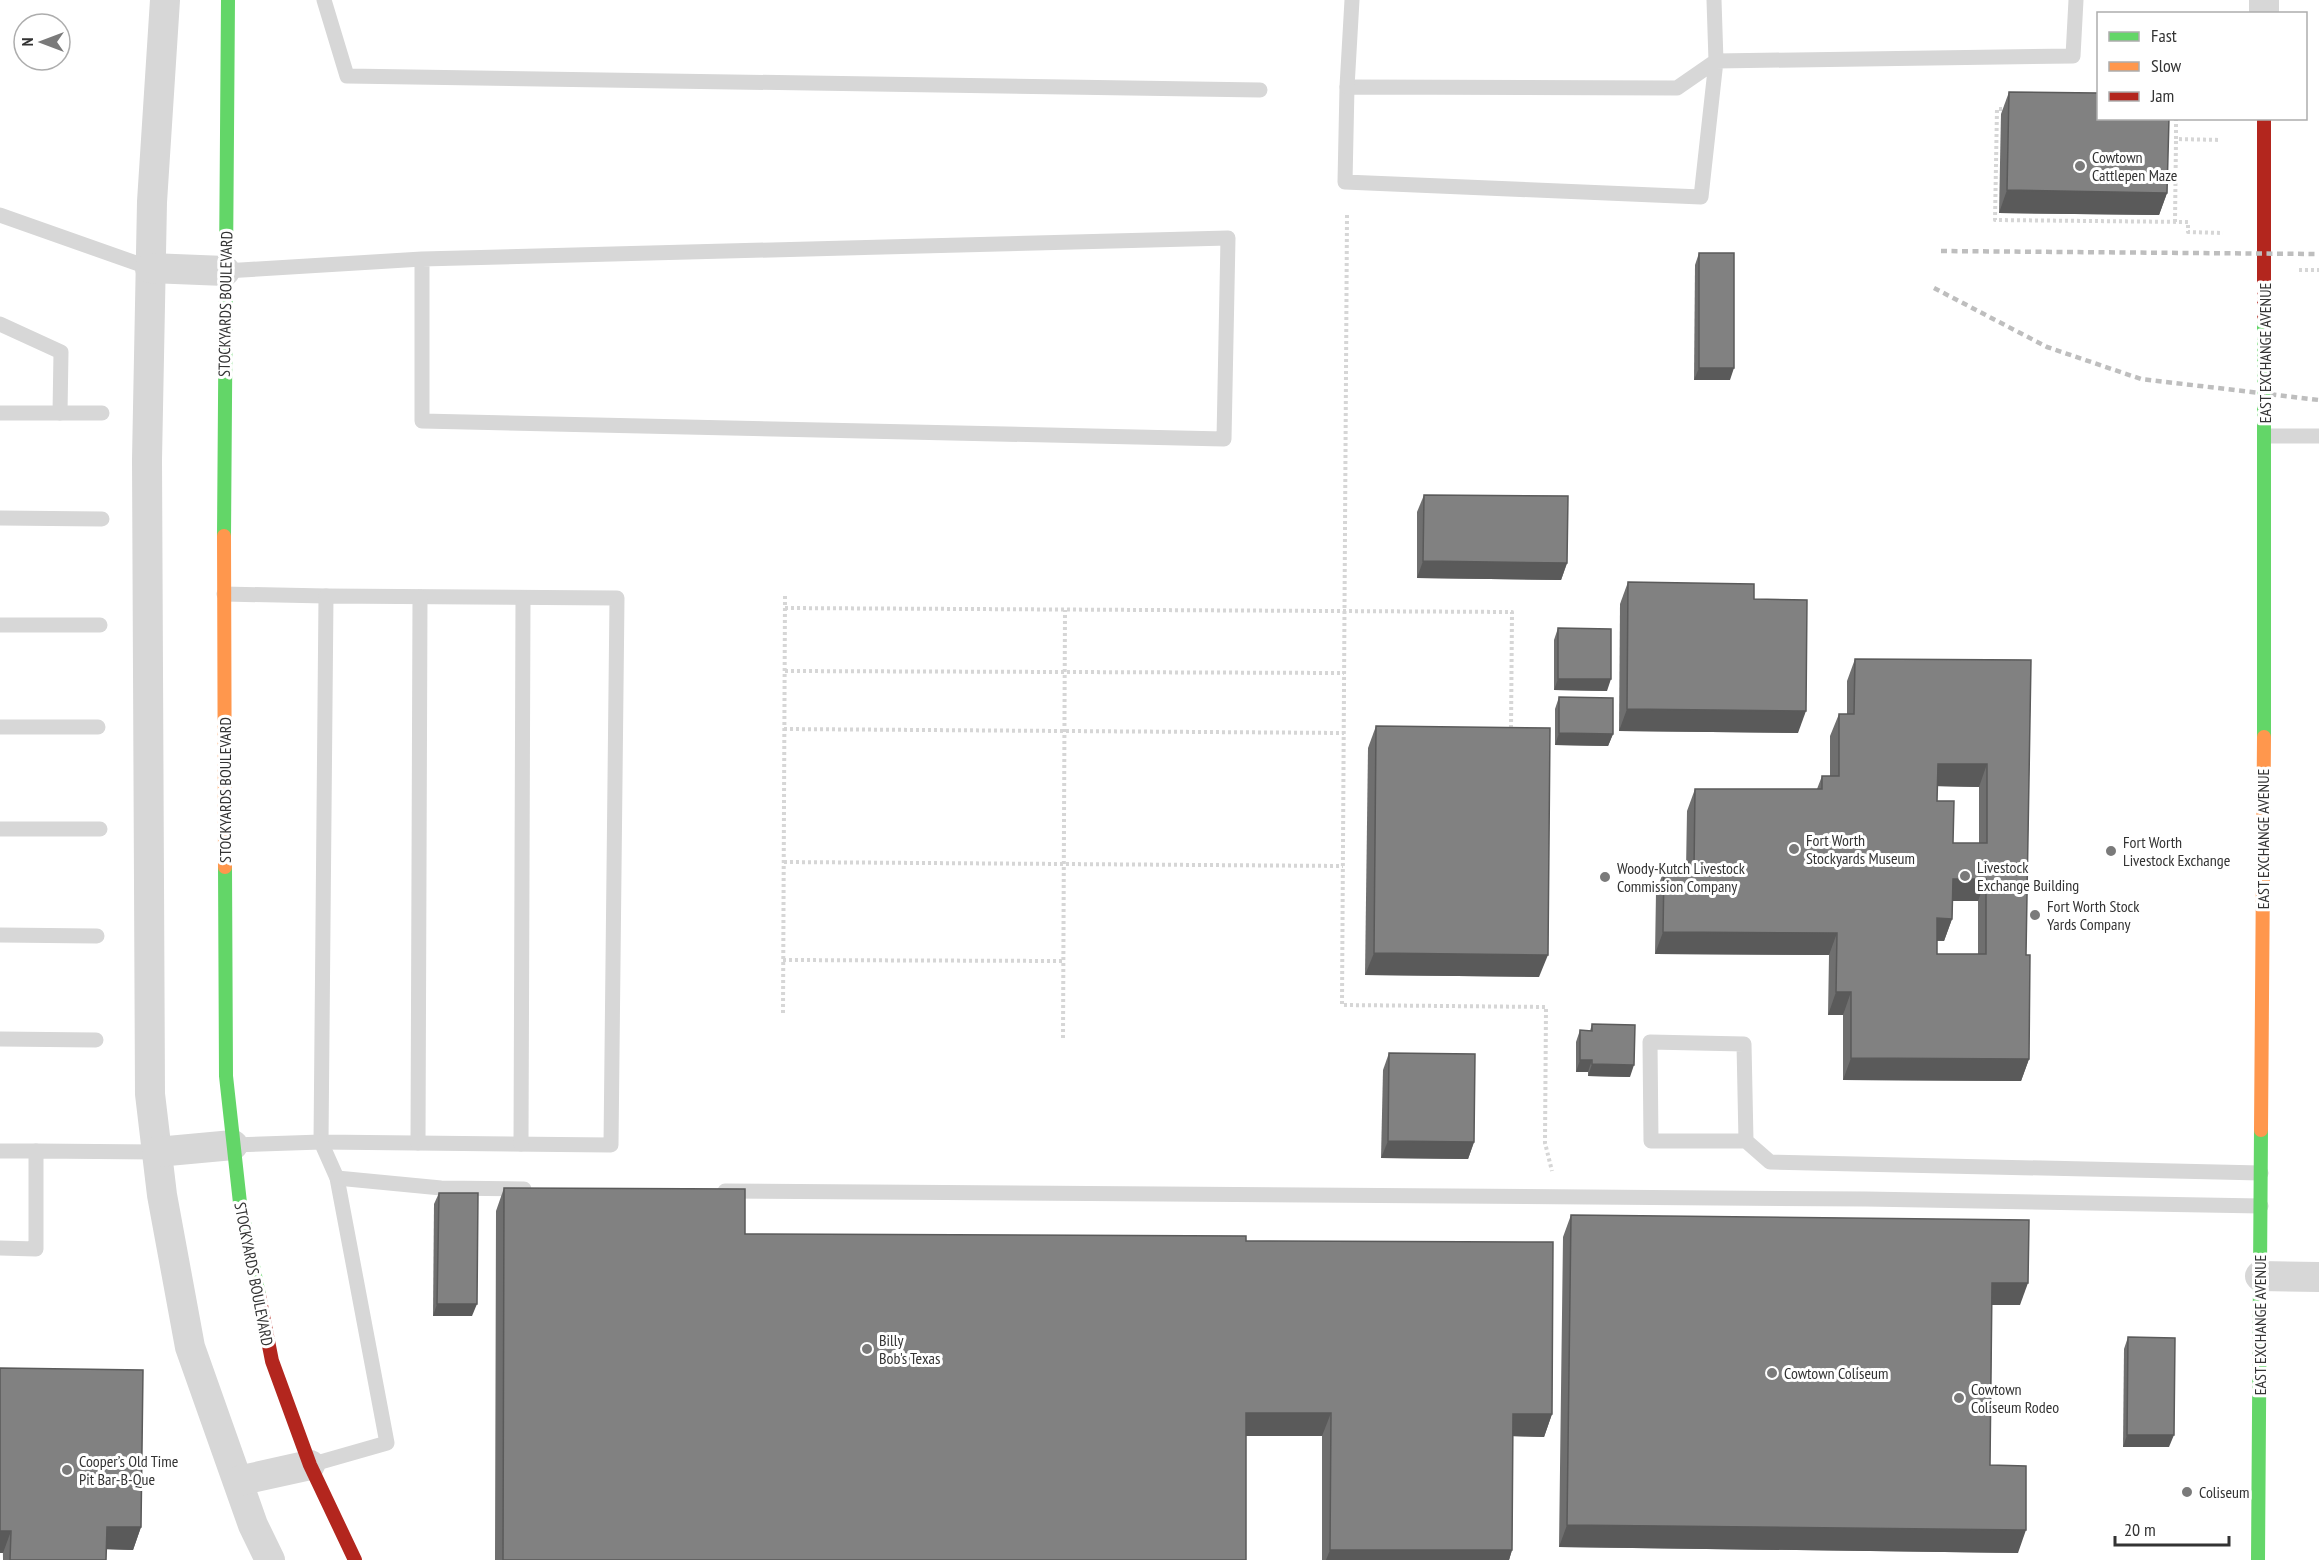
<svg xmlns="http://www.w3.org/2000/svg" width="2319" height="1560" font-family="'PT Sans Narrow',sans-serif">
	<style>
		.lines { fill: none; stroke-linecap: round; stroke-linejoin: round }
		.path { stroke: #d6d6d6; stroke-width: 4; stroke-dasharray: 3 3; stroke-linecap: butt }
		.lane { stroke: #d7d7d7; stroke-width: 15 }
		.street { stroke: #d7d7d7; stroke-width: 30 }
		.fast { stroke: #63d668; stroke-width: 14 }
		.slow { stroke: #ff974d; stroke-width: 14 }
		.jam { stroke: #b3261e; stroke-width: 14 }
		.rail { stroke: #bebebe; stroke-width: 4.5; stroke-dasharray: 6 4.5; stroke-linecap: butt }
		.wall { fill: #6f6f6f; fill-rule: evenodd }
		.shaded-wall { fill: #5a5a5a }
		.building { fill: #818181; stroke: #5a5a5a; stroke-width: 1.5; fill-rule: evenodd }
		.poi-dot { fill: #7a7a7a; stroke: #fff; stroke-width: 2 }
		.labels { text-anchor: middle; stroke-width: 6; stroke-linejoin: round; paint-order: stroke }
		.poi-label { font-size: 16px; fill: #333; stroke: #fff; text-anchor: start }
		.street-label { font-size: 16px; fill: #333; stroke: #fff }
	</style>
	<rect width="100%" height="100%" fill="#fff"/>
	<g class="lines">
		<g class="path">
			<path d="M2008 109H1997L1995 220 2188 222V232L2223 233"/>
			<path d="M2176 118V139L2221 140"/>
			<path d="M1347 215 1342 1005 1546 1007 1545 1143 1552 1171"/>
			<path d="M2175 222 2176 139"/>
			<path d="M2299 270H2319"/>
			<path d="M785 608 1512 612 1511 731"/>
			<path d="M785 671 1344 673"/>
			<path d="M784 729 1344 733"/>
			<path d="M784 862 1343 866"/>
			<path d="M783 960 1063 961"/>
			<path d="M783 1013 785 596"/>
			<path d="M1063 1038 1065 610"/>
		</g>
		<g class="lane">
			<path d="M324 0 347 76 1260 90"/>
			<path d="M1714 0 1716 61 1701 197 1345 182 1347 87 1677 88 1716 61 2073 56 2076 0"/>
			<path d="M1347 87 1352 0"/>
			<path d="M0 215 150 268"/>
			<path d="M225 271 422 259V421L1224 439 1228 238 422 259"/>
			<path d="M0 324 61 352 60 413"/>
			<path d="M0 413H102"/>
			<path d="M2266 436H2319"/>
			<path d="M0 518 102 519"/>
			<path d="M224 594 326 596"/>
			<path d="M326 596 617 598 611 1145 321 1142Z"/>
			<path d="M0 625H100"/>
			<path d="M0 727H98"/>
			<path d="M0 829H100"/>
			<path d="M0 935 97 936"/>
			<path d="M0 1039 96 1040"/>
			<path d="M1746 1141 1744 1044 1650 1042 1651 1141H1746L1770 1162 2261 1173"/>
			<path d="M418 1143 420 597"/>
			<path d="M521 1144 523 598"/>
			<path d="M233 1145 321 1142 337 1178 387 1443 310 1465"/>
			<path d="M0 1151H36"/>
			<path d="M337 1178 441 1188 524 1189"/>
			<path d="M725 1191 1866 1199 2261 1206"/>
			<path d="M0 1248 36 1249V1151L157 1152"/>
		</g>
		<g class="street">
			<path d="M165 0 152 202 147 460 150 1094 162 1195 190 1347 253 1525 270 1560"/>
			<path d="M2264 0V14"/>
			<path d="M150 268 225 271"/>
			<path d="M157 1152 233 1145"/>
			<path d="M2260 1276 2319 1277"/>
			<path d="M238 1481 310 1465"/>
		</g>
		<g class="fast">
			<path d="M224 536 228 0"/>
			<path d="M2264 737V317"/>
			<path d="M225 867 226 1076 240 1203 259 1295"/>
			<path d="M2258 1560 2261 1130"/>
		</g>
		<g class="slow">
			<path d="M224 536 225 867"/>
			<path d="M2261 1130 2264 737"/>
		</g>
		<g class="jam">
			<path d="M2264 118V317"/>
			<path d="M259 1295 272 1361 310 1465 355 1560"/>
		</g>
		<g class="rail">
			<path d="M1941 251 2319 254"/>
			<path d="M1934 288 2047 347 2141 379 2319 400"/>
		</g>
	</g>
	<g class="wall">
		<path d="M2009 92 2167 193 2159 215 1999 213 2001 114Z"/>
		<path d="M1699 253 1730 380H1694L1695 265Z"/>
		<path d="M1424 495 1567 563 1561 580 1417 578V512Z"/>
		<path d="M1628 582 1754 599 1798 733 1619 731 1620 604Z"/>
		<path d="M1558 628 1607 691 1554 690V640Z"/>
		<path d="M1855 659 2031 660 2026 955 2029 1059 2021 1081 1843 1080V1015H1828L1829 955 1655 954 1656 892 1664 870H1686L1687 811 1695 789H1817L1822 776H1830V736L1839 714H1847V681ZM1937 786 1979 787V843H1953L1937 801ZM1953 901H1978V954H1937V941H1944L1952 919Z"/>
		<path d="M1559 697 1613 734 1608 746 1555 745V709Z"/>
		<path d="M1376 726 1539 977 1365 975 1368 748Z"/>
		<path d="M1592 1024 1630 1077 1588 1076V1072H1576V1042L1580 1030 1590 1031Z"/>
		<path d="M1389 1053 1474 1142 1468 1159 1381 1158 1383 1070Z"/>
		<path d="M504 1188 745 1234 1246 1241 1552 1414 1544 1437 1513 1436 1512 1550 1509 1560H1322V1436H1246V1560H495L496 1211Z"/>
		<path d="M439 1193 472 1316H433L434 1204Z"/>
		<path d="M1571 1215 2020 1305H1992L1990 1465 2018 1553 1559 1547 1563 1237Z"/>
		<path d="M2128 1337 2169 1447H2123L2124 1349Z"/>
		<path d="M0 1368 141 1527 133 1550 106 1549V1560H3Z"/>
	</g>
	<g class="shaded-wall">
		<path d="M2007 190 2167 193 2159 215 1999 213Z"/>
		<path d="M1699 368H1734L1730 380H1694Z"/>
		<path d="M1423 561 1567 563 1561 580 1417 578Z"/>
		<path d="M1558 679H1611L1607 691 1554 690Z"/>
		<path d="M1627 709 1806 711 1798 733 1619 731Z"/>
		<path d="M1559 733 1613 734 1608 746 1555 745Z"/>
		<path d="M1938 764H1987L1979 787 1930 786Z"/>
		<path d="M1953 879H1986L1978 901H1945Z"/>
		<path d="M1937 918 1952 919 1944 941 1928 940Z"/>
		<path d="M1663 932 1837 933 1829 955 1655 954Z"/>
		<path d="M1374 953 1548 955 1539 977 1365 975Z"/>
		<path d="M1836 992H1851L1843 1015H1828Z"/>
		<path d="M1851 1058 2029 1059 2021 1081 1843 1080Z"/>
		<path d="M1580 1060H1592L1588 1072H1576Z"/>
		<path d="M1592 1064 1634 1065 1630 1077 1588 1076Z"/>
		<path d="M1388 1141 1474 1142 1468 1159 1381 1158Z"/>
		<path d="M1992 1283H2028L2020 1305H1984Z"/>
		<path d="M437 1304H477L472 1316H433Z"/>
		<path d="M1246 1413H1331L1322 1436H1238Z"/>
		<path d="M1513 1414H1552L1544 1437 1505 1436Z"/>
		<path d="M2127 1435H2174L2169 1447H2123Z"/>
		<path d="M1567 1525 2026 1530 2018 1553 1559 1547Z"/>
		<path d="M107 1527H141L133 1550 98 1549Z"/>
		<path d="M0 1531H11L3 1553H0Z"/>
		<path d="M1330 1550H1512L1509 1560H1326Z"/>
	</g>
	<g class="building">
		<path d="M2009 92 2098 93V118H2169L2167 193 2007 190Z"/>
		<rect x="1699" y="253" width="35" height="115"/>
		<path d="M1424 495 1568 496 1567 563 1423 561Z"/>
		<path d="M1628 582 1754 584V599L1807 600 1806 711 1627 709Z"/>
		<path d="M1558 628 1611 629V679H1558Z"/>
		<path d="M1855 659 2031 660 2026 955H2030L2029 1059 1851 1058V992H1836L1837 933 1663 932 1664 870H1694L1695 789H1822V776H1839V714H1854ZM1938 764H1987V843H1953L1954 801H1937ZM1953 879H1986V954H1937V918L1952 919Z"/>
		<path d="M1559 697 1613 698V734L1559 733Z"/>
		<path d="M1376 726 1550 728 1548 955 1374 953Z"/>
		<path d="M1592 1024 1635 1025 1634 1065 1592 1064V1060H1580V1030L1592 1031Z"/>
		<path d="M1389 1053 1475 1054 1474 1142 1388 1141Z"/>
		<path d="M504 1188 745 1189V1234L1246 1236V1241L1553 1242 1552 1414H1513L1512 1550H1330L1331 1413H1246V1560H503Z"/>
		<path d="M439 1193H478L477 1304H437Z"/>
		<path d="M1571 1215 2029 1220 2028 1283H1992L1990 1465 2026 1466V1530L1567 1525Z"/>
		<path d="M2128 1337 2175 1338 2174 1435H2127Z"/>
		<path d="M0 1368 143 1370 141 1527H107L106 1560H10L11 1531H0Z"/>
	</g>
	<g class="poi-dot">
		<circle cx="2080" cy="166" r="6"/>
		<circle cx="1794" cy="849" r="6"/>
		<circle cx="2111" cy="851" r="6"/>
		<circle cx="1965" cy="876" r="6"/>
		<circle cx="1605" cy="877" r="6"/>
		<circle cx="2035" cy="915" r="6"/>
		<circle cx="867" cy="1349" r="6"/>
		<circle cx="1772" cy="1373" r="6"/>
		<circle cx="1959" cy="1398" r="6"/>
		<circle cx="67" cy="1470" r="6"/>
		<circle cx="2187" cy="1492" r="6"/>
	</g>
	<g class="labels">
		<g class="poi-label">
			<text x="2092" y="163">Cowtown<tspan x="2092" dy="18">Cattlepen Maze</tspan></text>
			<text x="1806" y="846">Fort Worth<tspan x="1806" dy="18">Stockyards Museum</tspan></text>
			<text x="2123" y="848">Fort Worth<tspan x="2123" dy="18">Livestock Exchange</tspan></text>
			<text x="1977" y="873">Livestock<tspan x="1977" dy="18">Exchange Building</tspan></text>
			<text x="1617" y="874">Woody-Kutch Livestock<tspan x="1617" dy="18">Commission Company</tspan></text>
			<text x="2047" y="912">Fort Worth Stock<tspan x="2047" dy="18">Yards Company</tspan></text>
			<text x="879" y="1346">Billy<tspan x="879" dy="18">Bob's Texas</tspan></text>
			<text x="1784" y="1379">Cowtown Coliseum</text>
			<text x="1971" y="1395">Cowtown<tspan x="1971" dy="18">Coliseum Rodeo</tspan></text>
			<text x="79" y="1467">Cooper’s Old Time<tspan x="79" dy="18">Pit Bar-B-Que</tspan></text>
			<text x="2199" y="1498">Coliseum</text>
		</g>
		<g class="street-label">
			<text transform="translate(225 304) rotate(-89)" y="6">STOCKYARDS BOULEVARD</text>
			<text transform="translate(2265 353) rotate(-90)" y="6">EAST EXCHANGE AVENUE</text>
			<text transform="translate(225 790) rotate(-90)" y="6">STOCKYARDS BOULEVARD</text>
			<text transform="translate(2263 839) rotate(-90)" y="6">EAST EXCHANGE AVENUE</text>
			<text transform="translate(254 1274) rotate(79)" y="6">STOCKYARDS BOULEVARD</text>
			<text transform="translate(2260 1325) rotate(-90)" y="6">EAST EXCHANGE AVENUE</text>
		</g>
	</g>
	<rect x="2097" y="12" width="210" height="108" fill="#ffffff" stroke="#adadad" stroke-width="1.5"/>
	<rect x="2109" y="32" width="30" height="9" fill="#63d668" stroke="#adadad" stroke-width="1.5"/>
	<text x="2151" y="42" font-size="18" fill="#333333">Fast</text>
	<rect x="2109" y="62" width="30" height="9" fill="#ff974d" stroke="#adadad" stroke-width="1.5"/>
	<text x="2151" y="72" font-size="18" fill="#333333">Slow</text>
	<rect x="2109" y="92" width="30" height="9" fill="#b3261e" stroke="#adadad" stroke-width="1.5"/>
	<text x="2151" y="102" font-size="18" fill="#333333">Jam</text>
	<g transform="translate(42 42) rotate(270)"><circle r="28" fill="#ffffff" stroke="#adadad" stroke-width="1.5"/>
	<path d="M0-4.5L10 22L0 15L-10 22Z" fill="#7a7a7a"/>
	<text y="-9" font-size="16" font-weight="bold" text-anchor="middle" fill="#333333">N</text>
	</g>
	<path d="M2115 1536v9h114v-9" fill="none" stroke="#333333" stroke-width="3"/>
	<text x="2124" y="1536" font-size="18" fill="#333333" stroke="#ffffff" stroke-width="4.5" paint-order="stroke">20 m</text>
</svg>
